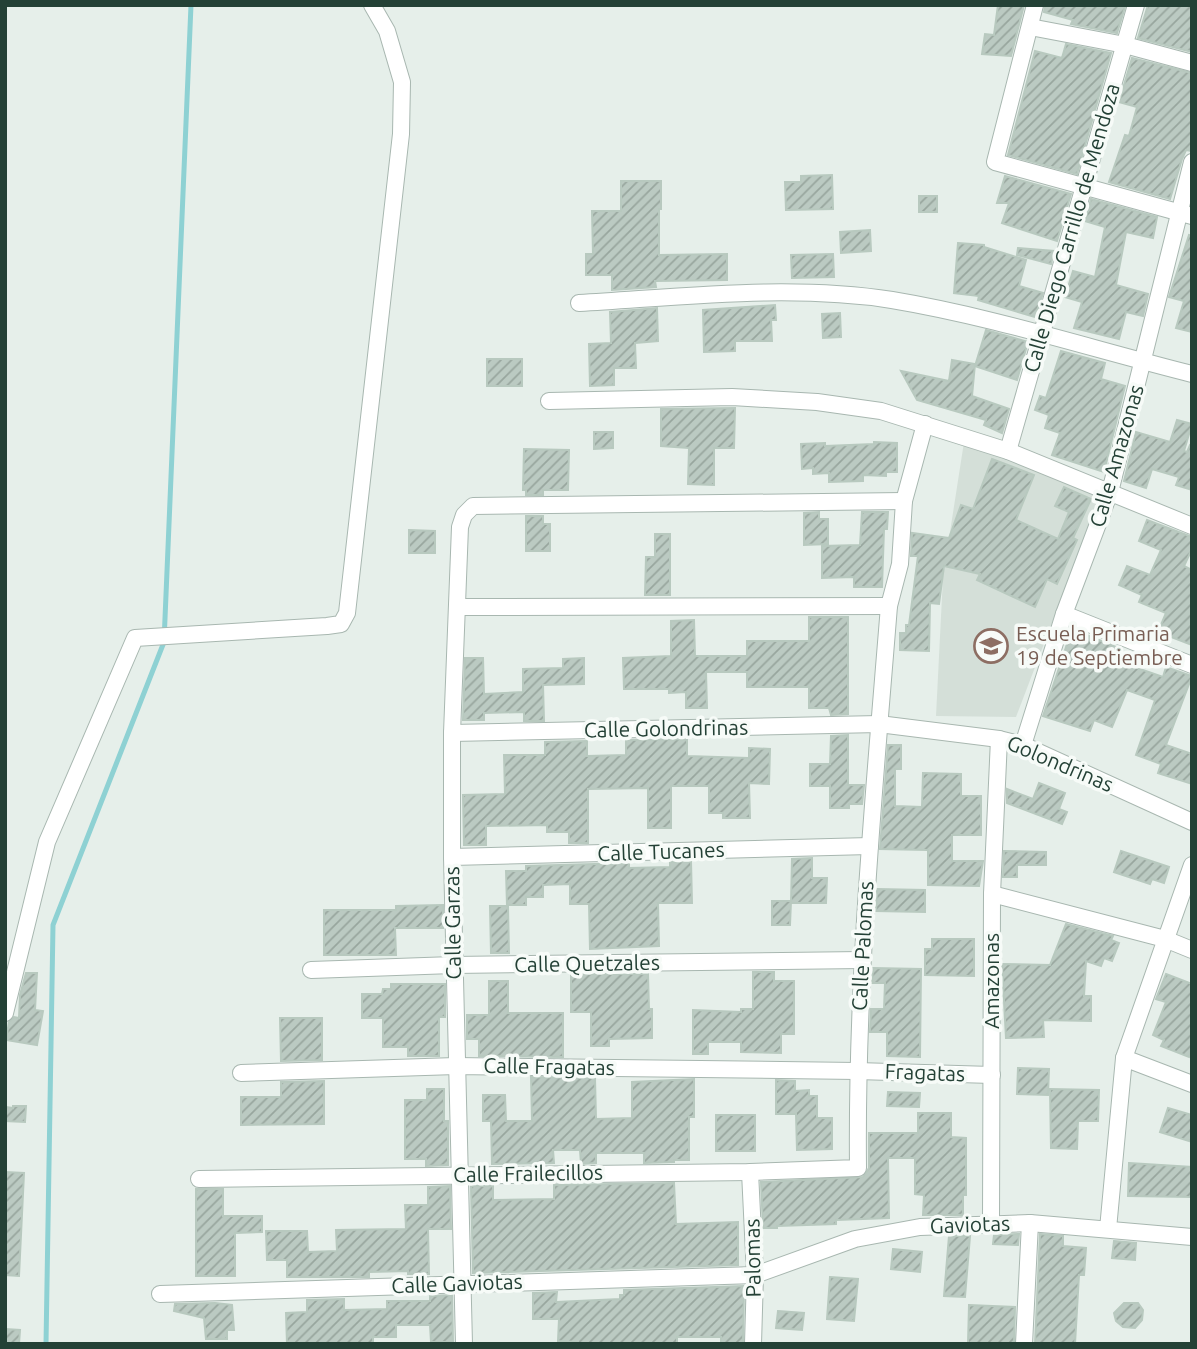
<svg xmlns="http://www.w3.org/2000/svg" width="1197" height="1349" font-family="Ubuntu,sans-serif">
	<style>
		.built { fill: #d4dfd8 }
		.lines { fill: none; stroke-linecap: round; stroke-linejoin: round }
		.stream { stroke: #8ed1d3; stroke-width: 5 }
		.building { fill: url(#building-hatch); stroke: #b8c9bf; stroke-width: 2 }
		.minor-casing { stroke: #a8b7b0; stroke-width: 18 }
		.minor { stroke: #fff; stroke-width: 16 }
		.labels { text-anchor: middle; stroke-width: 7; stroke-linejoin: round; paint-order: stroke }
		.street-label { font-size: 21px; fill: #244136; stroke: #f7fbf8 }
		.education-label { font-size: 21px; fill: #785e54; stroke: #f7fbf8; text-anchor: start }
	</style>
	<defs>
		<pattern id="building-hatch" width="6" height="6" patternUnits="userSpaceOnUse" patternTransform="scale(1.75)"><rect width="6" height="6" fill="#bbcac2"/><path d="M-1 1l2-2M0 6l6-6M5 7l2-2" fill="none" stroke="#98a69e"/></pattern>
	</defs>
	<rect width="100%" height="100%" fill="#e6efea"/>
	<path class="built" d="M964 442 1100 497 1016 717 936 716 943 577Z"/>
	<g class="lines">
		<path class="stream" d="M46 1344 53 925 164 642 191 5"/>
	</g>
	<g class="building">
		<path d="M998 5H1024L1011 56 982 54 985 34 994 35Z"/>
		<path d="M1045 5H1118L1125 7 1117 33 1071 24 1073 20 1044 12Z"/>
		<path d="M1148 5H1192V52L1138 38Z"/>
		<path d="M1066 44 1111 53 1077 174 1008 155 1035 51 1062 58Z"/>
		<path d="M1132 58 1192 73V151L1186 150 1182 159 1170 199 1109 182 1125 135 1129 136 1137 107 1119 102Z"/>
		<path d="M832 175 833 209 786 210 785 182H801V176Z"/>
		<path d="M1005 176 1071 194 1057 241 1002 223 1009 203H997Z"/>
		<path d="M621 181H661V209H659V255L727 254V280L655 281 656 287 612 290V275H586V254H593L592 211H621Z"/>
		<rect x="919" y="196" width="18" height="16"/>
		<path d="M1091 199 1157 217 1153 238 1126 232 1116 285 1148 294 1143 316 1126 312 1119 339 1074 328 1082 302 1065 297 1073 271 1095 277 1105 227 1085 221Z"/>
		<path d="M870 230 871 251 841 253 840 232Z"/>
		<path d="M1189 235 1192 236V332L1176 328 1184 301 1169 297Z"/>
		<path d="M958 243 984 245V247L1026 260 1019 286 1043 293 1035 317 978 300 979 296 954 293Z"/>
		<path d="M1018 248 1054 251 1051 264 1017 255Z"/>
		<path d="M833 254 834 277 792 278 791 255Z"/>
		<path d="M775 305 776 320H771L772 341H735V351L704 352 703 310Z"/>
		<path d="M657 308 658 341 635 343 636 368H614V385L590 386 589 344 611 343 610 312Z"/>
		<path d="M840 313 841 337 823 338 822 314Z"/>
		<path d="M986 330 1028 342 1017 380 975 366Z"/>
		<path d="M1061 351 1105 363 1101 379 1125 386 1104 472 1052 455 1060 433 1045 428 1049 415 1035 410 1040 396 1046 398Z"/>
		<rect x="487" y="359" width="35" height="27"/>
		<path d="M952 360 975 364 972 396 1009 409 1002 433 984 425 986 420 917 400 901 371 949 381Z"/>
		<path d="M735 408 734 448H714V485L688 484 689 448 661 446V409Z"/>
		<path d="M1177 420 1192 424 1184 451 1187 452 1190 445 1192 446V490L1176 485 1179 477 1152 469 1146 488 1124 481 1136 432 1170 442Z"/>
		<path d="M594 432H613V448L594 449Z"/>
		<path d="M874 442 897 443V472H886V476L863 475V481L829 482V473L813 474V468L802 469 801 444 825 443V446L874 444Z"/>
		<path d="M524 449 569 450 568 490H543V495H526V490H523Z"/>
		<path d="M992 459 1034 475 1016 520 1058 539 1069 512 1055 506 1064 487 1091 499 1073 538 1077 540 1057 584 1047 579 1035 607 977 580 980 574 944 566 939 604 930 603 929 651 900 650V633H906V625H909L918 556H911L912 533 949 538 961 505 973 509Z"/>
		<path d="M819 512V519H828V544L804 545V513Z"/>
		<path d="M862 512H888L887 529H884L882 587H854V577L822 578V546L860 545Z"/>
		<path d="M526 516H543V524H550V551H526Z"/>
		<path d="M1147 520 1192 537V549L1184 566 1192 570V645L1158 632 1166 613 1139 602 1142 595 1119 585 1127 566 1150 575 1161 550 1139 541Z"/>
		<path d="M409 530 435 531V553H409Z"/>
		<path d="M655 534H670V595H645L646 557H655Z"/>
		<path d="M809 617H848V714L831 715 829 708H809V687H747V672H706L707 708H686V692L669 693V689H624L623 658 671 656V621L694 620 695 656H747V641H809Z"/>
		<path d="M1072 629 1121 649 1117 661 1163 677 1166 667 1192 676 1166 745 1192 754V784L1158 773 1161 764 1136 755 1155 700 1127 690 1112 727 1094 720 1090 731 1043 716Z"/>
		<path d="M465 658H483L484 694 523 692V669L563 668V659L584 658V684L543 685 544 721H524V712L484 713V720H463Z"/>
		<path d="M848 735V785H864L862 804H849V808H830V786H810V764H830L831 736Z"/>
		<path d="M687 739V756L749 758V748L770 749 769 784 749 783 750 818H723V813H709V786H671V828H648V788L588 789V843H569V832H547V825L486 826V845H464L463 795 505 794 504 755H545V742L587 741V756L626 755V740Z"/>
		<path d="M888 745H901V769H895V806L922 807 923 773 961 774V796H981V835H952V861H983L979 886 928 885V850L880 849Z"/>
		<path d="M1039 783 1065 793 1059 809 1067 812 1062 824 1007 803V789L1033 799Z"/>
		<path d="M1004 851 1046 852V865H1017V877H1003Z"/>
		<path d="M1121 851 1169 867 1164 883 1152 879 1150 884 1114 872Z"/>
		<path d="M812 858V878H827L826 903H791L792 859Z"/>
		<path d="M691 861 692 903H658L659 946 590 949 589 904H570V884L543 885V897H526V905H507L506 871H526V866L629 863V868L670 867V862Z"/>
		<path d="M877 889 925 890V912L876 911Z"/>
		<path d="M772 901H791L790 925H772Z"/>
		<path d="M443 905V928H395L396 955H324V910H396V906Z"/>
		<path d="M490 906H508L509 953H491Z"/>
		<path d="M1066 924 1113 936 1111 940 1119 943 1112 961 1104 958 1101 966 1086 961 1084 996H1091V1021L1043 1020 1044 1037 1006 1038 1002 964 1050 965Z"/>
		<path d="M932 939H974V976L925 975V949H932Z"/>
		<path d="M873 968 921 969 920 1057 887 1056V1032H870L871 1009H884L885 983H872Z"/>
		<path d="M753 972H774V981H794V1034H781V1053L741 1052V1042H708V1054H693V1010L741 1012V1009H753Z"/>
		<path d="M26 973H37L35 1010 43 1011 37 1045 6 1040 9 1022 14 1017 19 1018 20 995Z"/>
		<path d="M571 974H648L649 1009H652V1038L609 1039V1046H591V1012H571Z"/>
		<path d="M1166 974 1192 984V1049L1189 1057 1161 1046 1164 1040 1153 1035 1166 1002 1156 999Z"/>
		<path d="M489 981H508V1013H563V1057L479 1056V1039H467V1015H489Z"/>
		<path d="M391 984H445V1017H439V1056H408V1047H383V1018H362V994H382L383 989H391Z"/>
		<path d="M280 1018H322V1060L281 1061Z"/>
		<path d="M1018 1068 1049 1069 1048 1095 1017 1094Z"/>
		<path d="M531 1077 595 1078 596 1119 632 1118V1082L694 1079V1117H689V1160H674V1162L644 1163V1153H596V1163L581 1164 580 1150H553L554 1163 492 1164 491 1121H483V1095H505L506 1121H532Z"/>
		<path d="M776 1080 795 1081V1091L809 1090V1096H817V1118H832V1149L797 1150 796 1114H776Z"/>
		<path d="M324 1081V1124L241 1125V1097H281V1082Z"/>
		<path d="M427 1089H444V1121H448V1165L426 1166V1159H405V1100H427Z"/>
		<path d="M1050 1089 1099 1090 1098 1121H1078L1077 1149 1051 1148Z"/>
		<path d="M888 1092 920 1093 919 1107 887 1106Z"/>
		<path d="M13 1106H26L25 1122 5 1121V1107L13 1108Z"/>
		<path d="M1168 1108 1192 1115V1142L1160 1132Z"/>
		<path d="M918 1113H951V1137L966 1138V1195H963V1215H923L924 1195 915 1194V1158H888L889 1218 836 1220V1224L777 1226V1228H763L761 1182 863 1177 869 1168V1133H918Z"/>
		<rect x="716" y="1115" width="39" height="36"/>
		<path d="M1129 1163 1192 1167V1197L1128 1196Z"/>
		<path d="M5 1172 24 1173 19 1276 5 1275Z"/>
		<path d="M674 1183 676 1224 738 1222V1265L473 1273 471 1186H493V1200L554 1199V1185Z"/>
		<path d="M450 1186 451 1229H428L429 1274H408V1271L369 1272V1277H287V1260H267L266 1231H307L308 1252 337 1251 336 1230 406 1229 405 1205H428V1187Z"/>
		<path d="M196 1189H223V1216H262V1232L235 1233V1276H196Z"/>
		<path d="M1019 1234 1018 1245 993 1244 994 1235Z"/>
		<path d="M1040 1234 1063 1236V1246L1086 1248 1084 1275H1079L1075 1344H1035Z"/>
		<path d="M949 1236H970L965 1297 944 1296Z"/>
		<path d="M1114 1241 1136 1243 1135 1260 1112 1258Z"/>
		<path d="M893 1249 922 1252 920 1272 891 1269Z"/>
		<path d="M830 1277 858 1279 854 1321 827 1319Z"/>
		<path d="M744 1286 743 1344H721V1337H677V1344H578V1342L558 1341 559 1319H533V1293L557 1292 556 1302 620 1299V1295H624V1290Z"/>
		<path d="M452 1295 453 1342H431L430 1325H396V1337H373V1343L287 1344 286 1313 307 1312V1300L344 1299V1310L387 1309V1301H430V1296Z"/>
		<path d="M215 1303 232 1305 234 1330H227V1339H206L204 1318 174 1311 175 1304Z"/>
		<path d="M1124 1303H1138L1143 1310 1142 1320 1135 1328 1123 1327 1116 1321 1114 1313Z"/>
		<path d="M969 1305 1015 1307 1014 1344H968Z"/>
		<path d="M778 1311 804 1313 802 1330 776 1328Z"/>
		<path d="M5 1329 20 1330 19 1344H5Z"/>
	</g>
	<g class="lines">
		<g class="minor-casing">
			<g id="minor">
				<path d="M1035 5 995 162 1192 216"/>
				<path d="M1030 27 1125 45 1192 63"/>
				<path d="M579 303C683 297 789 284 892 300 994 317 1092 349 1192 374"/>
				<path d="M549 401 732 397 817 402 881 411 1008 451 1192 526"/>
				<path d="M1008 451 1136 5"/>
				<path d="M457 607 889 606"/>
				<path d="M1064 614 1192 665"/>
				<path d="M452 733 879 724 999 739 1023 745 1192 822"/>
				<path d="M1023 745 1064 614 1110 492 1192 162"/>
				<path d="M452 857 870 846"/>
				<path d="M992 894 1165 939 1192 950"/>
				<path d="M311 970 453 965 862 960"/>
				<path d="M5 1013 47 842 135 638 327 626 341 624 347 613 401 134 402 82 387 31 372 5"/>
				<path d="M1124 1058 1192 1084"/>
				<path d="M241 1073 456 1066 857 1071 992 1075"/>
				<path d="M750 1172 755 1275 753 1344"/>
				<path d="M199 1179 750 1172 858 1168C856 980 874 793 889 606L900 564 904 501 925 424"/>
				<path d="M991 1224 992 894 999 739"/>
				<path d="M1108 1229 1124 1058 1192 865"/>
				<path d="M160 1294 755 1275 855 1239 920 1227 1030 1223 1192 1237"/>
				<path d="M464 1344 452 857V733L460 527 464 515 473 506 904 501"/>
				<path d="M1024 1344 1030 1223"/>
			</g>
		</g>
		<use href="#minor" class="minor"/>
	</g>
	<defs>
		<g id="school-ring" transform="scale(1.75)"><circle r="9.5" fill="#f7fbf8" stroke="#8d6e63" stroke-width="1.5"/><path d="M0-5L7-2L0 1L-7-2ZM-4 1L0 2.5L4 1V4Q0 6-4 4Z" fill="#8d6e63"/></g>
	</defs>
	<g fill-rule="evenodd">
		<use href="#school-ring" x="991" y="646"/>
	</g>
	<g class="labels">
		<g class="street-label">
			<text transform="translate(1072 228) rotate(-74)" y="7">Calle Diego Carrillo de Mendoza</text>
			<text transform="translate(1117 456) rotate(-74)" y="7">Calle Amazonas</text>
			<text transform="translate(666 729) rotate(-1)" y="7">Calle Golondrinas</text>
			<text transform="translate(1060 764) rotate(23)" y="7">Golondrinas</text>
			<text transform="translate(661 852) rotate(-2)" y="7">Calle Tucanes</text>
			<text transform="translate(453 923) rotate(-91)" y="7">Calle Garzas</text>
			<text transform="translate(863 946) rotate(-87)" y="7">Calle Palomas</text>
			<text transform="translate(587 964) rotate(-1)" y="7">Calle Quetzales</text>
			<text transform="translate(992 981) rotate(-90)" y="7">Amazonas</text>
			<text transform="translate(549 1067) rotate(1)" y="7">Calle Fragatas</text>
			<text transform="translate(925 1073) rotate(2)" y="7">Fragatas</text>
			<text transform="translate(528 1174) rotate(-1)" y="7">Calle Frailecillos</text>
			<text transform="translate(970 1225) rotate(-2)" y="7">Gaviotas</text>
			<text transform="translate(753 1258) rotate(-91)" y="7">Palomas</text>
			<text transform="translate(457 1284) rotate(-2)" y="7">Calle Gaviotas</text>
		</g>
		<g class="education-label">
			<text x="1016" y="641">Escuela Primaria<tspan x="1016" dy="24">19 de Septiembre</tspan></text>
		</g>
	</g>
	<rect width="1197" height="1349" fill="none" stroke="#244136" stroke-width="14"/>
</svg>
